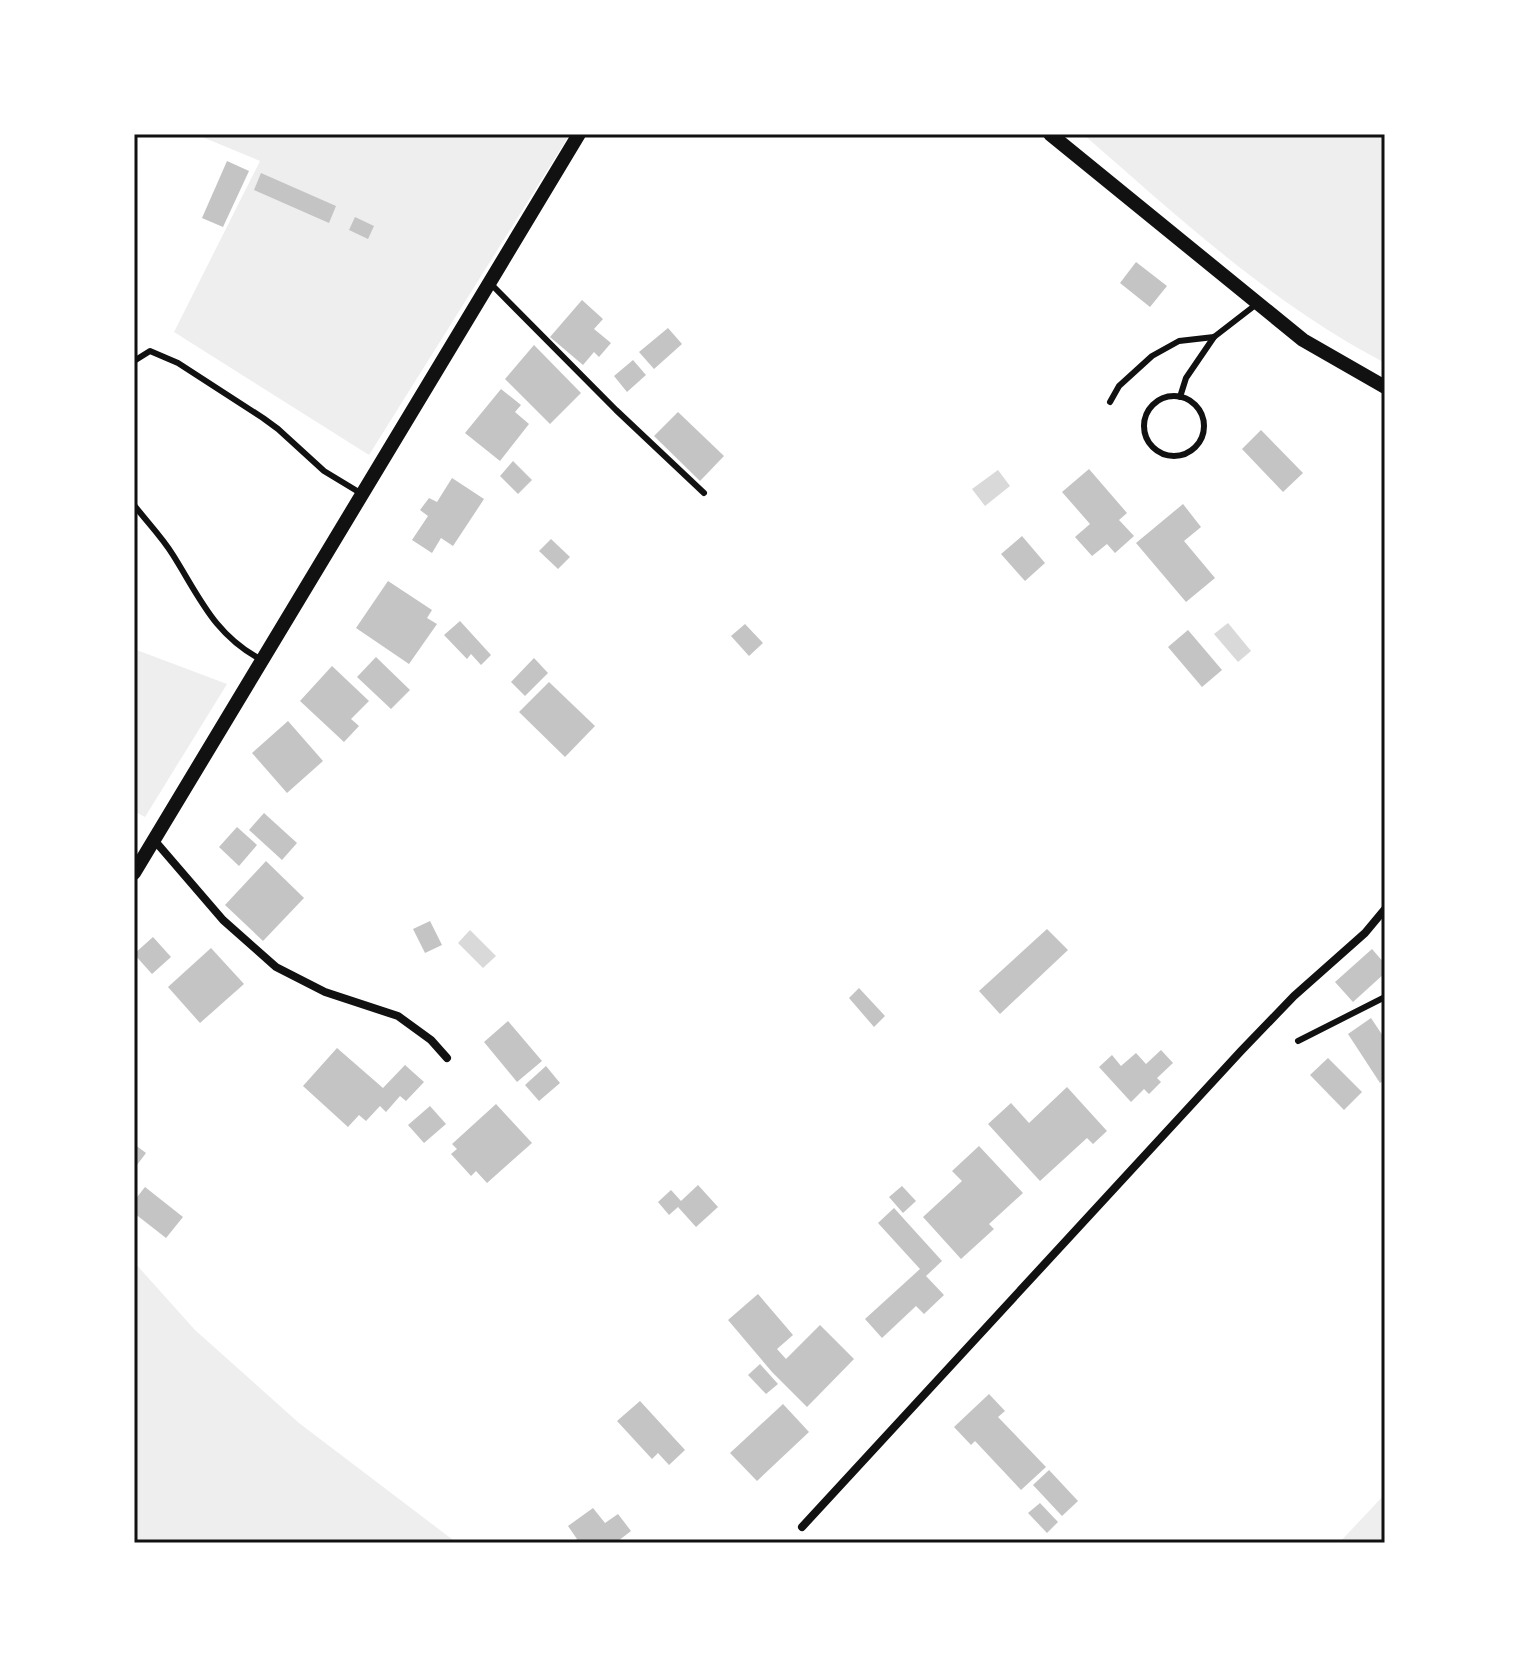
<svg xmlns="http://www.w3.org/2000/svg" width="1519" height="1677" font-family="Quicksand,sans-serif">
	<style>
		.green { fill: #eee }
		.water { fill: #d9d9d9 }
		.building { fill: #c4c4c4 }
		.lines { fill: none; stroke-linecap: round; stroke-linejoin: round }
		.service { stroke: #111; stroke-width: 6 }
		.minor { stroke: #111; stroke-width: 8 }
		.tertiary { stroke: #111; stroke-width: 14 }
		.neatline { fill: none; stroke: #111; stroke-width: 3 }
	</style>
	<rect width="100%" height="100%" fill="#fff"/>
	<g class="green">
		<path d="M195 134H570L369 455 174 332 260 161Z"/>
		<path d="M1083 134H1385V363C1272 304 1178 217 1083 134Z"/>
		<path d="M134 649 227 684 145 817 134 811Z"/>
		<path d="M134 1262 195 1330 299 1423 457 1543H134Z"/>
		<path d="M1385 1494V1543H1339Z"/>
	</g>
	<g class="water">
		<path d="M998 470 1010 486 985 506 972 489Z"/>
		<path d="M1228 623 1251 651 1238 662 1214 634Z"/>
		<path d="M470 930 496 956 483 968 458 943Z"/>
	</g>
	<g class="building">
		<path d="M227 161 249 171 223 227 202 218Z"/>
		<path d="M261 173 336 206 329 223 254 190Z"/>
		<path d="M355 217 374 226 368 239 349 230Z"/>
		<path d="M1136 262 1167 286 1150 307 1120 283Z"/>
		<path d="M582 300 603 319 594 329 611 343 599 357 594 352 583 365 550 337Z"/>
		<path d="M668 328 682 344 654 369 639 352Z"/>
		<path d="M534 345 581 393 550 424 505 379Z"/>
		<path d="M633 360 646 375 627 392 614 376Z"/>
		<path d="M501 389 521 405 515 412 529 424 500 461 465 433Z"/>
		<path d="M678 412 724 456 700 481 654 436Z"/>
		<path d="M1261 430 1303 473 1283 492 1242 449Z"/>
		<path d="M513 461 532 480 518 494 500 476Z"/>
		<path d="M1089 469 1127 513 1119 520 1134 536 1115 553 1107 544 1092 556 1075 537 1090 524 1062 492Z"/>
		<path d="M452 478 484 499 453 546 441 538 432 553 412 540 428 516 420 510 429 498 437 502Z"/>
		<path d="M1183 504 1201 527 1184 541 1215 578 1186 602 1136 543Z"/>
		<path d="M1022 536 1045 563 1025 581 1001 554Z"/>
		<path d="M551 539 570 557 558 569 539 551Z"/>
		<path d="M388 581 432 610 427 618 437 624 409 664 356 628Z"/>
		<path d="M460 621 491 655 481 665 471 654 467 659 444 635Z"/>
		<path d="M745 624 763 643 749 656 731 636Z"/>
		<path d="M1188 630 1222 670 1202 687 1168 647Z"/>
		<path d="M376 657 410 690 391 709 357 677Z"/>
		<path d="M534 658 548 673 525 696 511 682Z"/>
		<path d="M332 666 369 701 351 719 359 726 344 742 300 701Z"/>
		<path d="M549 682 595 726 565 757 519 712Z"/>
		<path d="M288 721 323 761 287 793 252 753Z"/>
		<path d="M264 813 297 843 282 860 249 830Z"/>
		<path d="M237 827 257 845 239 866 219 847Z"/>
		<path d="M266 861 304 898 263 941 225 905Z"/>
		<path d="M430 921 442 945 425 953 413 929Z"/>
		<path d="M1047 929 1068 950 1000 1014 979 991Z"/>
		<path d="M153 937 171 957 152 974 134 954Z"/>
		<path d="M211 948 244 984 200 1023 168 987Z"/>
		<path d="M1372 949 1385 964V973L1353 1002 1335 982Z"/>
		<path d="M859 988 885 1016 874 1027 849 998Z"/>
		<path d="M1371 1018 1385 1039V1080L1380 1083 1348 1034Z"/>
		<path d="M508 1021 542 1061 517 1082 484 1042Z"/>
		<path d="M337 1048 383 1088 405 1065 424 1082 406 1101 400 1096 386 1112 380 1106 366 1121 359 1115 348 1127 303 1086Z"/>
		<path d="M1161 1050 1173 1063 1157 1078 1161 1082 1149 1094 1144 1089 1131 1102 1099 1067 1112 1055 1121 1066 1136 1053 1146 1064Z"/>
		<path d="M1328 1058 1362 1092 1344 1110 1310 1075Z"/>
		<path d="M546 1066 560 1083 539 1101 525 1085Z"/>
		<path d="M1067 1087 1107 1131 1093 1144 1087 1138 1040 1181 988 1124 1011 1103 1029 1123Z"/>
		<path d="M496 1104 532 1143 487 1183 476 1171 471 1176 451 1154 457 1149 452 1144Z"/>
		<path d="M430 1106 446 1124 424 1143 408 1125Z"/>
		<path d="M134 1144 146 1153 134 1169Z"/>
		<path d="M979 1146 1023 1193 989 1224 994 1229 961 1259 923 1217 962 1181 952 1171Z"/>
		<path d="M698 1185 718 1207 696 1227 678 1207 669 1215 658 1202 671 1190 681 1201Z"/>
		<path d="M902 1186 916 1201 903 1213 889 1197Z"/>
		<path d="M145 1187 183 1217 166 1238 134 1213V1201Z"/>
		<path d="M894 1208 942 1261 926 1276 944 1295 924 1314 916 1306 882 1338 865 1319 920 1269 878 1223Z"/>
		<path d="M758 1294 793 1335 777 1349 786 1359 820 1325 854 1359 807 1407 772 1372 728 1320Z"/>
		<path d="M760 1364 778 1384 766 1394 748 1375Z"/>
		<path d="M989 1394 1005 1411 998 1417 1046 1467 1021 1490 975 1441 971 1445 954 1427Z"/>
		<path d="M640 1401 685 1450 669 1465 658 1453 652 1459 617 1421Z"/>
		<path d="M783 1404 809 1432 757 1481 730 1453Z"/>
		<path d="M1049 1470 1078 1501 1062 1516 1033 1485Z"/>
		<path d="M1040 1503 1058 1522 1047 1533 1028 1513Z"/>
		<path d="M593 1508 605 1523 618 1514 631 1531 618 1541 620 1543H572L577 1539 568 1526Z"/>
	</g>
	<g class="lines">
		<g class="service">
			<path d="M490 283 616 410 704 493"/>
			<path d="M134 361 150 351 178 363 263 418 278 429 324 471 362 494"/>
			<circle cx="1174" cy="426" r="30"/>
			<path d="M1180 397 1186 378 1214 337"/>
			<path d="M1110 402 1119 386 1152 356 1179 341 1214 337 1258 303"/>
			<path d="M134 505C147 522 162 537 173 555 200 598 214 634 260 659"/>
			<path d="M1298 1041 1385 997"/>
		</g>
		<g class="minor">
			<path d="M155 841 223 920 276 967 325 992 398 1016 431 1040 447 1058"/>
			<path d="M802 1527 1241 1051 1294 996 1365 933 1385 909"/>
		</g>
		<g class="tertiary">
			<path d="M1050 134 1303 340 1385 387"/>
			<path d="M134 873 579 134"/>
		</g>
	</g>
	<rect width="1519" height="1677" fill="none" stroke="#ffffff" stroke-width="272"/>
	<rect x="136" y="136" width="1247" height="1405" class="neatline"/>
</svg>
